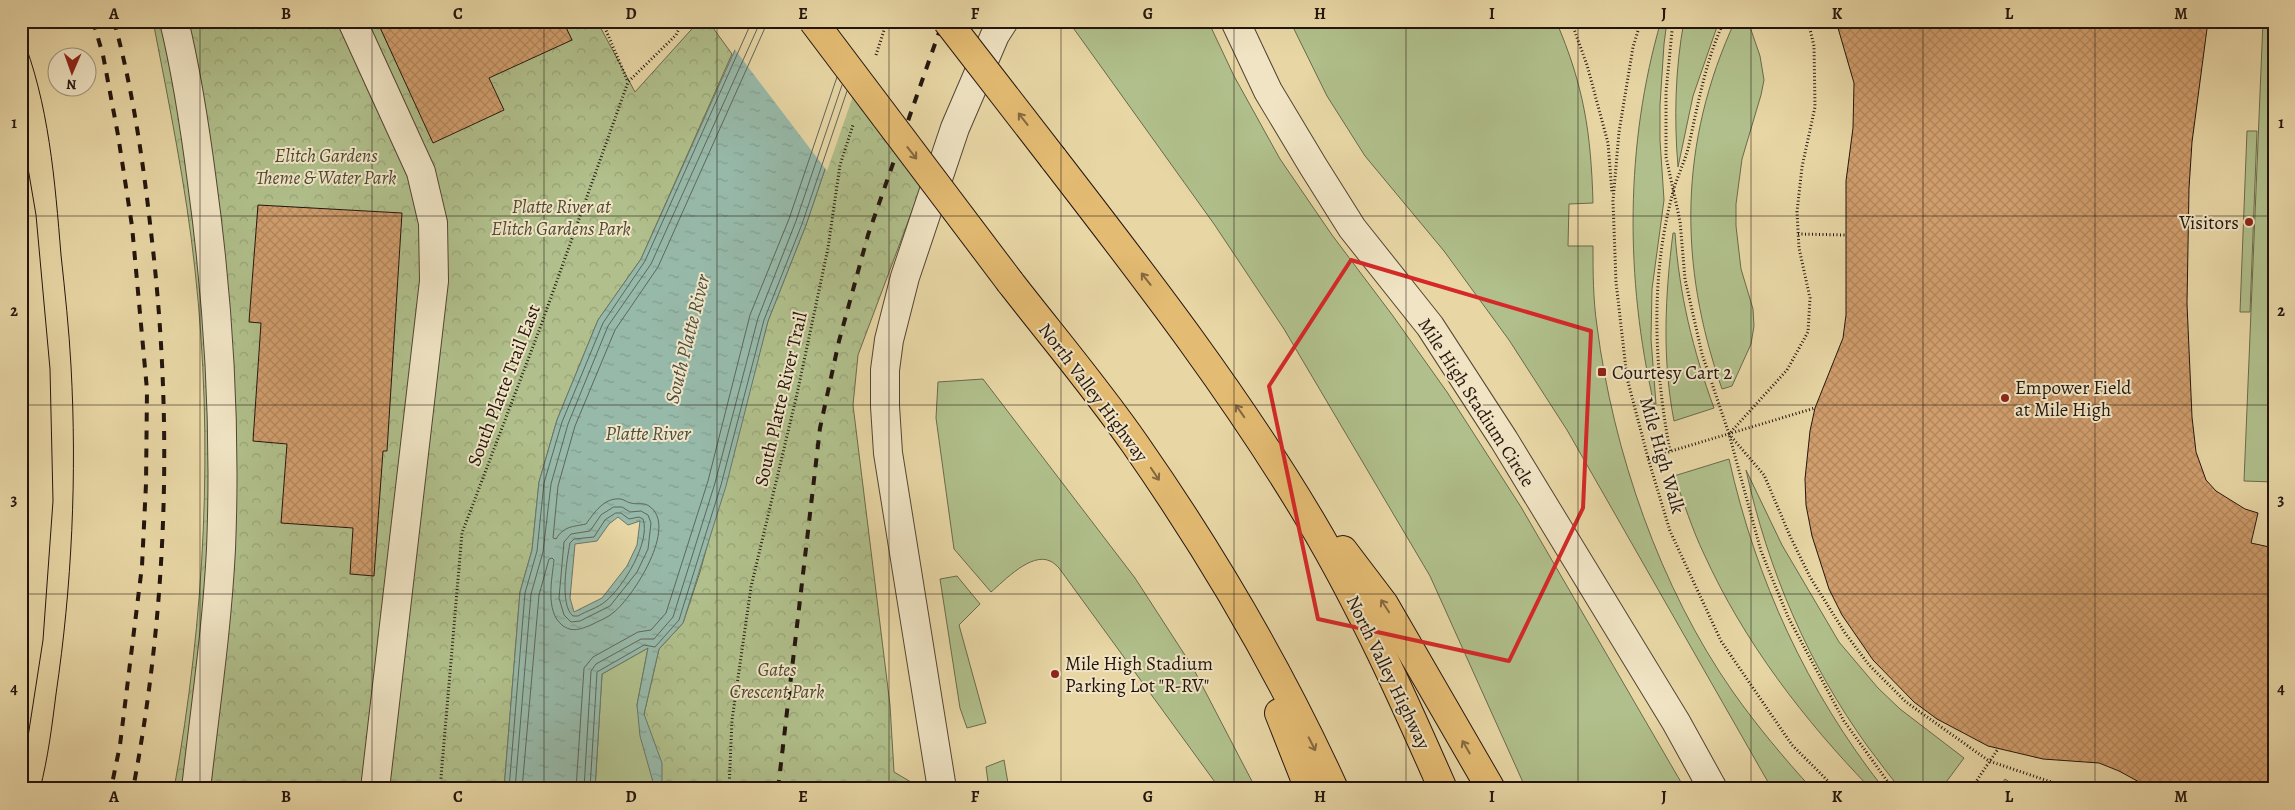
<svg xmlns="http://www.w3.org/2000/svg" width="2295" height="810" font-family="Alegreya,serif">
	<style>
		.green { fill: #b0bf8b; stroke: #6a6a4c }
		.park { fill: url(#park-crowns); stroke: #6a6a4c }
		.water { fill: url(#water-ripples); stroke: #69776b; fill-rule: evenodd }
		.pier { fill: #e8d6a5 }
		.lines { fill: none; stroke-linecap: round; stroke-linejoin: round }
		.shore { stroke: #5d675c; stroke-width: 1 }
		.building { fill: url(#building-cross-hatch); stroke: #23150e }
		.minor-casing { stroke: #544534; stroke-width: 30 }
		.highway-casing { stroke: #23150e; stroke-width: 30 }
		.path { stroke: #23150e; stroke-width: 3; stroke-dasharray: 1 2.5; stroke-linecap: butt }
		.minor { stroke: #f0e4c4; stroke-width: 28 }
		.highway { stroke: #e4bb72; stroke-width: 28 }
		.tram { stroke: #23150e; stroke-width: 1 }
		.rail { stroke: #23150e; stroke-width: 4; stroke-dasharray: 9 9; stroke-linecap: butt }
		.highway-bridge-casing { stroke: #23150e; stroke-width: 30; stroke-linecap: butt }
		.highway-bridge { stroke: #e4bb72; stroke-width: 28 }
		.oneway { stroke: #846840 }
		.marked { fill: none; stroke: #d62828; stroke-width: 4; stroke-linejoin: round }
		.grid { fill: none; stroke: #23150e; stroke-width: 1; stroke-opacity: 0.55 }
		.poi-dot { fill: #8f2418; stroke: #f0e4c4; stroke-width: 2 }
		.labels { text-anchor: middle; stroke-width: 4; stroke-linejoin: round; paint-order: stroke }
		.park-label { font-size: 19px; font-style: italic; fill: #4d4834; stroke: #f0e4c4 }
		.poi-label { font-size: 19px; fill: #23150e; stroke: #f0e4c4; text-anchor: start }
		.street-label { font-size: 19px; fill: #23150e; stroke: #f0e4c4 }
		.water-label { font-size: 20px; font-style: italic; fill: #4c4e44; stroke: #f0e4c4 }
		.neatline { fill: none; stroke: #23150e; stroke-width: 2 }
		.grid-label { font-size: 16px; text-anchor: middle; font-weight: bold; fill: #23150e }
	</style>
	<defs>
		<pattern id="park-crowns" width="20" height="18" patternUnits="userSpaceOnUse" patternTransform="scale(1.25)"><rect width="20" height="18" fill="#b0bf8b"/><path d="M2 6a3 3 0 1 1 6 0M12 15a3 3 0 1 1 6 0" fill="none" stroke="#97a377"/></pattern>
		<pattern id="water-ripples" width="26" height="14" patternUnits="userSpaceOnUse" patternTransform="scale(1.25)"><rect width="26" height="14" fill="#97b9a9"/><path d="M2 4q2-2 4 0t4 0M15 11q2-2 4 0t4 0" fill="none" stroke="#829e90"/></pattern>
		<pattern id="building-cross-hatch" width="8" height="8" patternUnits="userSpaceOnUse" patternTransform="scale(1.25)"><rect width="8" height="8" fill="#d09d6c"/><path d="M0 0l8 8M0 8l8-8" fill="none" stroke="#b2865c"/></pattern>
	</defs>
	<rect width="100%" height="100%" fill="#e8d6a5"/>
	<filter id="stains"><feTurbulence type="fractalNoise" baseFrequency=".004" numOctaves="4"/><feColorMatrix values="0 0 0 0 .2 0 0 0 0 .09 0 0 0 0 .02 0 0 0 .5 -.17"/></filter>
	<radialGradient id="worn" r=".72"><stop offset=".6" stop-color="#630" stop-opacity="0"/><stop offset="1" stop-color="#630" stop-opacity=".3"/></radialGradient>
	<g class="green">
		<path d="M1100 21H1208L1234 76 1280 159 1332 235 1393 316 1447 392 1521 507 1685 789H1526L1430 576 1284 329 1214 224 1074 29Z"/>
		<path d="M1290 21H1556C1584 86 1591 133 1593 203L1569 204 1568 246H1593C1593 272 1593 299 1597 326 1613 451 1660 588 1733 692 1757 726 1784 758 1812 789H1772L1567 430 1509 340 1444 251 1365 156 1327 96Z"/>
		<path d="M1661 21H1667L1664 44 1660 105V140L1664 200 1652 289 1651 339 1656 404H1654C1625 279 1625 144 1661 21Z"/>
		<path d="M1684 21H1719L1693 96 1678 167C1674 119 1675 70 1684 21Z"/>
		<path d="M1735 21H1748L1760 56 1764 80 1761 95 1742 159 1736 204V226L1741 269 1753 309 1754 326 1751 344 1732 386 1722 389C1678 264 1679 142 1735 21Z"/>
		<path d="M2263 21H2274V482L2244 481Z"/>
		<path d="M2247 131H2257L2250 312H2240Z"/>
		<path d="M1673 233H1675C1679 293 1693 351 1714 408L1674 421C1662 359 1665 296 1673 233Z"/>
		<path d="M983 379 1135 578 1192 666 1256 789H1220L1059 568C1057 566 1053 562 1050 561 1031 552 1004 581 991 592L954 549 936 418 938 382Z"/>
		<path d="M1729 459C1756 580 1807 691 1884 789H1871C1804 720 1744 642 1704 554 1692 529 1684 503 1674 476Z"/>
		<path d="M1746 470 1782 545 1839 642 1878 688 1900 709 1964 758 1941 789H1901C1889 776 1879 761 1868 747 1808 664 1768 570 1746 470Z"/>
		<path d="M957 576 980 604 959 625 986 723 967 728 960 708 940 579Z"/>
		<path d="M648 648 637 705 655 789H595L602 674Z"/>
		<path d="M1004 760 1009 789H989L986 767Z"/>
		<path d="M2005 779 2020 789H1998Z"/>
	</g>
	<g class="park">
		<path d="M153 21H597L635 92 699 21H708L732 54 641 259 598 320 557 420 539 482 532 550 520 592 504 789H174C205 618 214 443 195 270 186 186 169 104 153 21Z"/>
		<path d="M857 75 927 171 858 355 853 405 890 705 894 772 911 782 914 789H655L644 714 659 649 683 623 700 572 768 321 806 225Z"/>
	</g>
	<path class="water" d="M748 21 857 75 806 225 768 321 726 486 683 623 659 649 644 714 662 763V789H655L640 736 637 705 648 648 602 674 595 789H504L520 592 532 550 539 482 557 420 598 320 641 259ZM618 517 628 525 640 521 637 545 627 566 602 598 574 612 570 598 575 544 597 541 609 524Z"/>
	<path class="pier" d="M745 21H874L860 76 827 171 733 47Z"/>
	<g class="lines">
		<g class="shore">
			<path d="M614 507H622L630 512 641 511 648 515 651 523 648 549 637 572 610 606 580 621 571 622 564 615 559 598 564 542 571 534 590 531 601 515Z"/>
			<path d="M616 513H621L629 519 639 517 643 519C651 542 623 587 606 601 598 608 586 611 578 616H573C559 605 567 559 570 543L574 539 594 537 605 520Z"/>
			<path d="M509 789 525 593 537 551 544 483 562 422 603 323 645 261 752 21"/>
			<path d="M515 789 531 594 543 552 551 484 568 424 608 326 651 264 758 27 759 21"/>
			<path d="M522 789 539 595 549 559 552 558 554 560C552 579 545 611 562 625 572 633 581 629 591 625 598 621 608 618 614 612 633 597 679 526 649 506 643 502 638 505 631 503 628 503 625 500 621 499 604 497 594 513 586 524 572 527 564 526 556 539L553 538 558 486 575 426 615 330 658 267 764 30 766 21"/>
			<path d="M576 789 584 668 593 657 638 632 651 630 666 613 708 481 750 315 789 219 837 77"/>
			<path d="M584 789 591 671 596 664 641 639H654L673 617 715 483 758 318 796 221 842 85"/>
			<path d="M590 789 597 672 644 645 655 647 679 620 721 485 764 320 802 224 847 91"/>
		</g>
	</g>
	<g class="building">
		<path d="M377 21H563L572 40 489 78 504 110 433 143Z"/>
		<path d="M1836 21H2208L2192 142 2189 188 2187 304 2192 417 2196 452 2206 480 2216 491 2245 509 2258 513 2251 543 2274 548V789H2152L2119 771 2099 763 2043 759 1988 746 1937 719 1914 702 1873 660 1842 615 1829 589 1812 536 1806 505 1805 479 1810 431 1815 408 1843 338 1846 315V181L1853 128 1854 83Z"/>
		<path d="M258 205 402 213 387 451H383L374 576 350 574 353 528 281 523 287 444 253 441 261 323 249 322Z"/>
	</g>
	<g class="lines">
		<g class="minor-casing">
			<g id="minor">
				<path d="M174 21C187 74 195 128 202 182 219 306 226 424 221 549 217 629 205 709 196 789"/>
				<path d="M352 21 421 172 433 223 434 281 375 789"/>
				<path d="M1235 21 1268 91 1313 166 1352 228 1430 326 1504 440 1676 722 1713 789"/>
				<path d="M942 789 888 453 885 406V370L889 340 905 277 955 128 995 35 1004 21"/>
			</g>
		</g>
		<g class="highway-casing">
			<g id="highway">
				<path d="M1053 158C1144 276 1235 393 1311 521 1362 607 1403 698 1443 789"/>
				<path d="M1010 282C1052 336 1096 388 1135 444 1211 553 1279 668 1334 789"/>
				<path d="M1343 550 1384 604 1491 789"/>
				<path d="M1279 713 1309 789"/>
			</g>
		</g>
		<g class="path">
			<path d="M602 21 628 82"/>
			<path d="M1571 21 1587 65 1608 143 1612 193"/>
			<path d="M1641 21 1633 47 1619 132 1613 201 1616 282 1627 378 1648 458 1670 531 1721 641 1792 745 1836 789"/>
			<path d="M1673 21 1666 92V157L1680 221 1685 279 1702 354 1729 434 1761 551 1788 617 1844 721 1893 789"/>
			<path d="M1808 21 1814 46 1815 107 1802 167 1797 212 1799 248 1810 298 1808 332 1787 370 1729 434 1764 475 1790 536 1810 577 1845 633 1869 665 1906 702 1989 761 2072 789"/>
			<path d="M876 55 887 21"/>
			<path d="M1798 234 1845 235"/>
			<path d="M1670 451C1654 366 1650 277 1673 192 1677 177 1684 163 1688 149 1698 105 1705 62 1724 21"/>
			<path d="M1648 458 1815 408"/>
			<path d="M440 789 462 533 540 328 628 82 676 35 683 21"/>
			<path d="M729 789 732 720 751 587 797 394 828 248 840 165 853 125"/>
			<path d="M1971 789 1998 749"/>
		</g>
		<use href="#minor" class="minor"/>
		<use href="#highway" class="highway"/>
		<g class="tram">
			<path d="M21 34C49 102 55 182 61 255 65 292 69 329 71 366 77 475 72 586 56 694 52 726 48 758 40 789"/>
			<path d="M21 127 36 215 50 369 53 501 43 640 21 782"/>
		</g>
		<g class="rail">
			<path d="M93 21 103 55 118 135 132 226 147 390 146 484 142 566 120 745 111 789"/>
			<path d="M114 21C133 90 143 161 151 232 173 417 168 605 133 789"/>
			<path d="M778 789 820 428 839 341 868 235 943 21"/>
		</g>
		<g class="highway-bridge-casing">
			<g id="highway-bridge">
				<path d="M813 21 1010 282"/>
				<path d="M947 21 1053 158"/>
			</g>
		</g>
		<use href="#highway-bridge" class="highway-bridge"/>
	</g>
	<defs><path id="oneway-shaft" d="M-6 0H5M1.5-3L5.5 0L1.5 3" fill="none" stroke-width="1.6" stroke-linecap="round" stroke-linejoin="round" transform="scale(1.25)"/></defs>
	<g class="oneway">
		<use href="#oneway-shaft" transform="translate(1023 119) rotate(-128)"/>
		<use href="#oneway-shaft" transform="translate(912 153) rotate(52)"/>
		<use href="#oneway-shaft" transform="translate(1146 279) rotate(-128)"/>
		<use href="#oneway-shaft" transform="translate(1240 411) rotate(-125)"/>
		<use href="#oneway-shaft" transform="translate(1155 474) rotate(56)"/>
		<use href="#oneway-shaft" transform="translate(1385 606) rotate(-123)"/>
		<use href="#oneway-shaft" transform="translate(1312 744) rotate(63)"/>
		<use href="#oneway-shaft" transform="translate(1466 747) rotate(-120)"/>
	</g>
	<path class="marked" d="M1351 260 1591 331 1583 508 1509 661 1318 619 1269 386Z"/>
	<path class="grid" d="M200 21V789M372 21V789M544 21V789M717 21V789M889 21V789M1061 21V789M1234 21V789M1406 21V789M1578 21V789M1751 21V789M1923 21V789M2095 21V789M21 216H2274M21 405H2274M21 594H2274"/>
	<g class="poi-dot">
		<circle cx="2249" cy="222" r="5"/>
		<rect x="1597" y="367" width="10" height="10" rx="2.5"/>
		<circle cx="2005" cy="398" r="5"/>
		<circle cx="1055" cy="674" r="5"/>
	</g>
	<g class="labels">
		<g class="park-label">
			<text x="326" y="162">Elitch Gardens<tspan x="326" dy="22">Theme &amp; Water Park</tspan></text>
			<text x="561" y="213">Platte River at<tspan x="561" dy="22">Elitch Gardens Park</tspan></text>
			<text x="777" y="676">Gates<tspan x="777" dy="22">Crescent Park</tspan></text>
		</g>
		<g class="poi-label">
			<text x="2239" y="229" text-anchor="end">Visitors</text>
			<text x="1612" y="379">Courtesy Cart 2</text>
			<text x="2015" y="394">Empower Field<tspan x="2015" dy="22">at Mile High</tspan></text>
			<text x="1065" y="670">Mile High Stadium<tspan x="1065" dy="22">Parking Lot "R-RV"</tspan></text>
		</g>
		<g class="street-label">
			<text transform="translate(503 385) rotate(-69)" y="7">South Platte Trail East</text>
			<text transform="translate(1094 392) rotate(53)" y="7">North Valley Highway</text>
			<text transform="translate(780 399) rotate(-77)" y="7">South Platte River Trail</text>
			<text transform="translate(1477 402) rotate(57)" y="7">Mile High Stadium Circle</text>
			<text transform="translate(1663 455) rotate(74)" y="7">Mile High Walk</text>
			<text transform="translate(1389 672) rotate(64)" y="7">North Valley Highway</text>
		</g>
		<g class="water-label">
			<text transform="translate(687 339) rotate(-76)" y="7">South Platte River</text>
			<text x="648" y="440">Platte River</text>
		</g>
	</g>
	<rect width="2295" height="810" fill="none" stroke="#e8d6a5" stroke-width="55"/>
	<g transform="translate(72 72) rotate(182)"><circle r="24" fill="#f0e4c4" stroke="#9e917b"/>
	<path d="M0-4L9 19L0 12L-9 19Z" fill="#8f2418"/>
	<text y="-8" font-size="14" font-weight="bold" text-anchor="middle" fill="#23150e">N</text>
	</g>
	<rect x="28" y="28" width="2240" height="754" class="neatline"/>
	<g class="grid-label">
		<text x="114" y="19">A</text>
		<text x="286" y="19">B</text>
		<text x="458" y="19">C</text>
		<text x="631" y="19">D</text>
		<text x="803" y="19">E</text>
		<text x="975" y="19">F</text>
		<text x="1148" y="19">G</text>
		<text x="1320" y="19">H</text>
		<text x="1492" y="19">I</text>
		<text x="1664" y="19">J</text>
		<text x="1837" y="19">K</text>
		<text x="2009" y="19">L</text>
		<text x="2181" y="19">M</text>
		<text x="14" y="128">1</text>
		<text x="2281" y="128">1</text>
		<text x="14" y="316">2</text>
		<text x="2281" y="316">2</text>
		<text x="14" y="505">3</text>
		<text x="2281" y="505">3</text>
		<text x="14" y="694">4</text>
		<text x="2281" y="694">4</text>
		<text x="114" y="802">A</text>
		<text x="286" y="802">B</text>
		<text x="458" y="802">C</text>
		<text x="631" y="802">D</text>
		<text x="803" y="802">E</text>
		<text x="975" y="802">F</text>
		<text x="1148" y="802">G</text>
		<text x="1320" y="802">H</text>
		<text x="1492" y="802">I</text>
		<text x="1664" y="802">J</text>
		<text x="1837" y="802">K</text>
		<text x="2009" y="802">L</text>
		<text x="2181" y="802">M</text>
	</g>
	<rect width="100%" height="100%" filter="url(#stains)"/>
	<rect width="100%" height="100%" fill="url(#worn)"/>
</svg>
